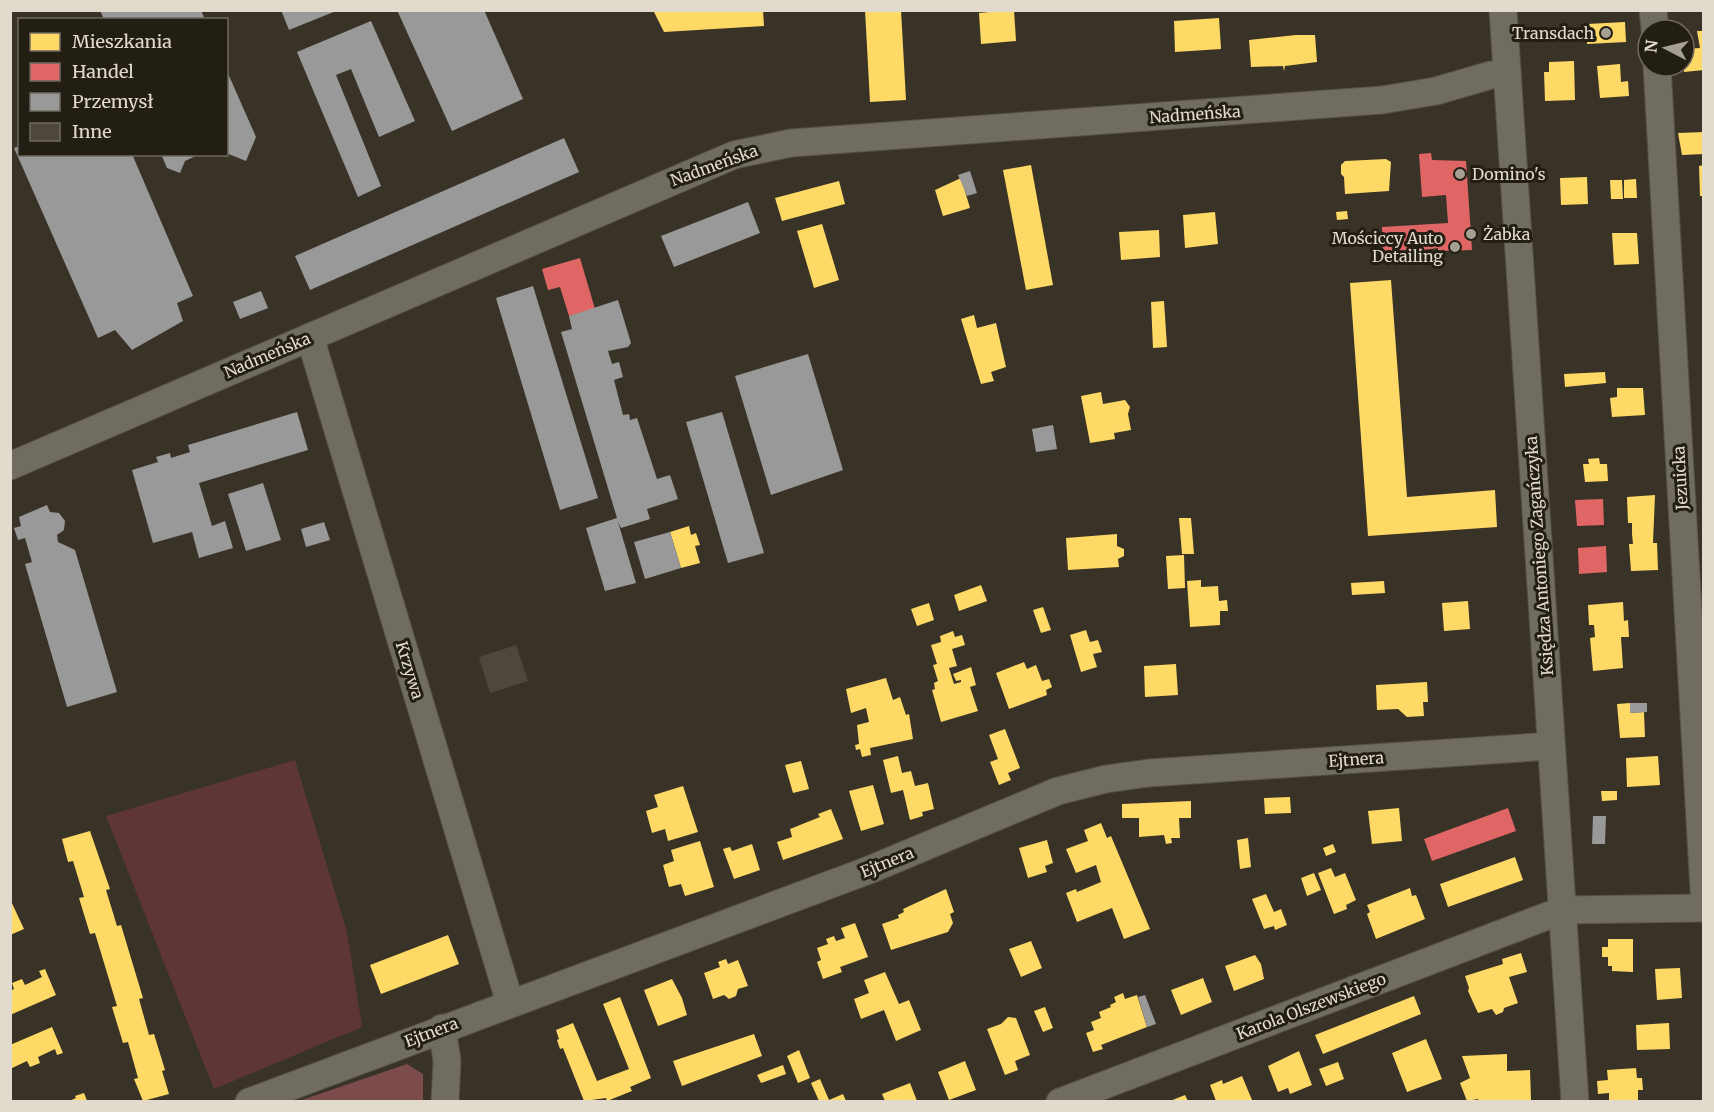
<svg xmlns="http://www.w3.org/2000/svg" width="1714" height="1112" font-family="Merriweather,serif">
	<style>
		.green { fill: #5f3637 }
		.forest { fill: #7c4b4b }
		.homes { fill: #ffd966 }
		.shops { fill: #e06666 }
		.industry { fill: #999 }
		.building { fill: #4e473e }
		.lines { fill: none; stroke-linecap: round; stroke-linejoin: round }
		.minor-casing { stroke: #565046; stroke-width: 29 }
		.minor { stroke: #706c62; stroke-width: 27 }
		.poi-dot { fill: #a6a093; stroke: #231e14; stroke-width: 2 }
		.labels { text-anchor: middle; stroke-width: 6; stroke-linejoin: round; paint-order: stroke }
		.poi-label { font-size: 16px; fill: #e1dacd; stroke: #231e14; text-anchor: end }
		.street-label { font-size: 16px; fill: #e1dacd; stroke: #231e14 }
	</style>
	<rect width="100%" height="100%" fill="#393327"/>
	<path class="green" d="M295 760 347 932 362 1027 214 1089 106 816Z"/>
	<path class="forest" d="M407 1064 423 1074V1101H299Z"/>
	<g class="homes">
		<path d="M653 10H763L764 26 664 32Z"/>
		<path d="M865 10H901L906 100 870 102Z"/>
		<path d="M1010 10H1014L1016 41 981 44 979 13Z"/>
		<path d="M1219 18 1221 49 1175 52 1174 21Z"/>
		<path d="M1625 22 1626 42 1587 44V24Z"/>
		<path d="M1697 31H1704V70L1684 72V49L1700 48Z"/>
		<path d="M1296 35H1315L1317 62 1285 66 1284 71 1283 66 1251 67 1249 40Z"/>
		<path d="M1574 61 1575 100 1545 101 1544 72H1549V62Z"/>
		<path d="M1620 64 1621 82 1628 81 1629 96 1600 98 1597 66Z"/>
		<path d="M1704 132V154L1682 155 1678 133Z"/>
		<path d="M1386 159 1391 162 1389 191 1345 194 1344 177 1341 174V165L1345 161Z"/>
		<path d="M1031 165 1053 285 1026 290 1003 170Z"/>
		<path d="M1704 165V196H1700L1699 166Z"/>
		<path d="M1587 177 1588 204 1561 205 1560 178Z"/>
		<path d="M961 178 970 208 943 216 935 190Z"/>
		<path d="M1636 179 1637 198H1624V180Z"/>
		<path d="M1610 180H1622L1623 199H1611Z"/>
		<path d="M839 181 845 204 782 221 775 198Z"/>
		<path d="M1347 211 1348 219 1337 220 1336 212Z"/>
		<path d="M1215 212 1218 244 1185 248 1183 215Z"/>
		<path d="M822 224 839 280 814 288 797 231Z"/>
		<path d="M1159 230 1160 257 1121 260 1119 232Z"/>
		<path d="M1612 233H1637L1639 264 1614 265Z"/>
		<path d="M1391 280 1407 497 1495 490 1497 527 1368 536 1350 283Z"/>
		<path d="M1164 301 1167 347 1153 348 1151 302Z"/>
		<path d="M974 315 977 328 996 323 1006 367 991 372 994 381 981 384 961 319Z"/>
		<path d="M1605 372 1606 383 1565 387 1564 374Z"/>
		<path d="M1617 388H1643L1645 415 1612 417 1610 398 1617 397Z"/>
		<path d="M1101 392 1103 404 1125 400 1130 407 1128 414 1131 430 1114 433 1115 439 1090 443 1081 396Z"/>
		<path d="M1599 458 1600 464H1607L1608 481 1585 482 1583 464H1589L1588 459Z"/>
		<path d="M1655 495 1653 543H1657L1658 570 1631 571 1629 544H1633L1632 534V523H1628L1627 497Z"/>
		<path d="M1179 518H1191L1194 554H1182Z"/>
		<path d="M689 526 691 535 696 533 700 545 695 546 700 563 681 568 670 532Z"/>
		<path d="M1117 534V546L1124 549V556L1118 559 1119 567 1068 570 1066 538Z"/>
		<path d="M1184 555 1185 588 1168 589 1166 556Z"/>
		<path d="M1201 580V587L1218 586 1219 601 1227 600 1228 611H1220V625L1190 627 1187 581Z"/>
		<path d="M1384 581 1385 593 1352 595 1351 583Z"/>
		<path d="M981 585 987 601 959 611 954 595Z"/>
		<path d="M1468 601 1470 629 1444 631 1442 603Z"/>
		<path d="M1623 602 1624 621 1628 620 1629 637H1621L1623 668 1593 671 1590 638 1595 637 1594 625H1589L1588 605Z"/>
		<path d="M929 603 934 620 917 626 911 609Z"/>
		<path d="M1043 607 1051 630 1041 633 1033 610Z"/>
		<path d="M1086 630 1090 642 1098 640 1102 652 1093 654 1097 667 1081 672 1070 635Z"/>
		<path d="M953 631 955 637 962 635 965 645 952 649 957 666 949 668 954 684 961 682V680L956 681 953 674 971 667 976 685 970 687 978 711 941 722 932 690 935 689 934 683 938 681 933 665 937 664 931 645 941 642 940 636Z"/>
		<path d="M1024 662 1027 669 1036 665 1042 681 1049 679 1052 687 1046 690 1047 695 1009 709 996 673Z"/>
		<path d="M1176 664 1178 695 1145 697 1144 666Z"/>
		<path d="M886 678 893 700 900 697 906 715 909 714 913 739 870 748 871 755 862 757 860 749 856 750 855 745 859 744 857 725 869 722 866 708 851 713 846 689Z"/>
		<path d="M1427 682 1428 702H1423L1424 716 1407 717 1398 709 1377 710 1376 685Z"/>
		<path d="M1630 703V713L1644 712 1645 737 1620 738 1617 704Z"/>
		<path d="M1005 729 1020 768 1008 773 1011 780 999 785 990 762 998 759 989 735Z"/>
		<path d="M898 756 902 773 911 771 915 786 928 783 934 809 922 812 923 816 910 820 903 790 891 793 883 760Z"/>
		<path d="M1658 756 1660 785 1627 787 1626 758Z"/>
		<path d="M801 761 809 789 793 793 785 765Z"/>
		<path d="M873 785 884 824 861 831 849 791Z"/>
		<path d="M683 786 698 832 668 841 665 829 652 833 646 811 658 807 654 795Z"/>
		<path d="M1601 791H1617V800L1602 801Z"/>
		<path d="M1290 797 1291 813 1265 814 1264 798Z"/>
		<path d="M1191 801V818H1179L1180 838H1171L1172 843 1166 844 1164 835 1139 837V818H1122V804Z"/>
		<path d="M1399 808 1402 841 1372 844 1368 811Z"/>
		<path d="M831 809 843 839 783 860 777 842 792 837 790 829 820 817 818 814Z"/>
		<path d="M1101 823 1107 838 1111 836 1150 929 1124 939 1112 908 1077 922 1066 893 1076 889 1077 892 1101 882 1096 865 1076 873 1066 849 1088 841 1084 830Z"/>
		<path d="M90 831 110 889 106 890 117 926 121 925 143 998 139 999 149 1035 154 1034 165 1070 162 1071 169 1094 143 1101 134 1079 138 1078 128 1042 123 1043 112 1007 117 1006 95 933 90 934 79 898 84 897 73 861 68 862 62 839Z"/>
		<path d="M1248 838 1251 867 1240 869 1237 840Z"/>
		<path d="M1047 840 1053 863 1045 866 1047 872 1028 878 1019 848Z"/>
		<path d="M700 841 714 887 685 896 681 884 669 887 663 865 674 861 671 850Z"/>
		<path d="M752 844 760 870 734 879 723 849 730 847 732 851Z"/>
		<path d="M1333 844 1336 852 1326 856 1323 848Z"/>
		<path d="M1515 857 1523 880 1448 907 1440 884Z"/>
		<path d="M1331 868 1335 877 1345 873 1356 900 1346 905 1347 909 1334 914 1318 873Z"/>
		<path d="M1314 873 1321 890 1307 896 1301 878Z"/>
		<path d="M1410 888 1412 896 1416 895 1425 919 1376 939 1367 914 1370 912 1367 905Z"/>
		<path d="M946 889 954 912 950 914 953 923 948 932 891 950 882 924 899 918 898 915 904 912 903 909Z"/>
		<path d="M1266 894 1274 912 1281 909 1287 925 1275 930 1274 926 1264 929 1252 899Z"/>
		<path d="M10 899 24 929 10 935Z"/>
		<path d="M855 923 868 957 840 967 842 972 823 979 817 962 821 960 817 948 828 944 826 939 834 936 836 941 845 938 841 928Z"/>
		<path d="M448 935 459 964 381 994 370 965Z"/>
		<path d="M1608 939H1633V972L1612 971V966H1608V957H1602V947H1608Z"/>
		<path d="M1031 941 1042 968 1021 977 1009 949Z"/>
		<path d="M1521 953 1527 972 1509 977 1518 1003 1504 1008 1503 1012 1496 1015 1492 1009 1478 1013 1468 991 1469 988 1465 976 1503 964 1502 959Z"/>
		<path d="M1255 955 1261 964 1264 979 1234 991 1225 966Z"/>
		<path d="M726 959 728 964 738 960 748 986 738 989 736 996 729 999 724 995 713 999 704 973 720 967 718 962Z"/>
		<path d="M1680 968 1682 998 1657 1000 1655 969Z"/>
		<path d="M45 969 56 995 10 1015V991L14 989 12 983 22 979 25 985 42 977 39 971Z"/>
		<path d="M885 972 899 1004 909 1000 921 1030 896 1041 884 1010 861 1019 854 999 869 993 864 980Z"/>
		<path d="M1203 978 1212 1002 1181 1015 1171 990Z"/>
		<path d="M672 979 682 998 687 1015 658 1026 644 990Z"/>
		<path d="M1123 993 1125 999 1137 995 1147 1027 1101 1045 1103 1049 1093 1052 1086 1033 1094 1030 1091 1022 1101 1018 1099 1012 1111 1007 1110 1005 1116 1002 1114 997Z"/>
		<path d="M1414 996 1421 1014 1323 1054 1315 1035Z"/>
		<path d="M620 997 651 1078 630 1087 632 1091 607 1101 606 1098 584 1101 563 1048 560 1049 557 1040 559 1039 556 1030 573 1023 597 1081 629 1069 603 1004Z"/>
		<path d="M1045 1007 1053 1028 1043 1032 1034 1011Z"/>
		<path d="M1008 1017 1016 1018 1030 1055 1015 1061 1018 1070 1005 1075 987 1029 1001 1024Z"/>
		<path d="M1669 1023 1670 1049 1637 1050 1636 1025Z"/>
		<path d="M52 1027 63 1053 57 1055 55 1049 38 1057 40 1063 30 1067 27 1061 10 1069V1045Z"/>
		<path d="M754 1034 762 1056 682 1086 673 1061Z"/>
		<path d="M1426 1039 1442 1079 1407 1092 1392 1053Z"/>
		<path d="M799 1050 810 1078 798 1083 787 1056Z"/>
		<path d="M1299 1051 1312 1085 1290 1094 1288 1088 1278 1092 1268 1066Z"/>
		<path d="M1507 1054V1071L1530 1070 1531 1100 1479 1101 1478 1099 1467 1101 1460 1083 1470 1078 1462 1056Z"/>
		<path d="M965 1061 976 1090 949 1100 938 1072Z"/>
		<path d="M1338 1062 1344 1079 1326 1086 1319 1069Z"/>
		<path d="M783 1065 786 1074 761 1083 757 1075Z"/>
		<path d="M1636 1068 1637 1078H1642L1643 1090H1638V1101H1609V1093L1598 1094 1597 1081 1608 1080 1607 1070Z"/>
		<path d="M1242 1076 1252 1100 1216 1101 1210 1085 1222 1080 1223 1084Z"/>
		<path d="M820 1079 829 1100 843 1094 846 1101H819L811 1083Z"/>
		<path d="M910 1083 917 1101H885L882 1094Z"/>
		<path d="M84 1093 87 1101H69L76 1098 75 1096Z"/>
		<path d="M1185 1095 1188 1101H1170Z"/>
	</g>
	<g class="shops">
		<path d="M1431 153 1432 160 1466 161 1472 250 1438 251V248L1383 255 1382 227 1448 223 1446 195 1422 197 1419 154Z"/>
		<path d="M580 258 595 309 569 316 560 287 548 290 542 269Z"/>
		<path d="M1603 499 1604 525 1577 526 1575 500Z"/>
		<path d="M1606 546 1607 572 1579 574 1578 548Z"/>
		<path d="M1508 808 1516 831 1432 861 1424 839Z"/>
	</g>
	<g class="industry">
		<path d="M100 10H201L205 20H104Z"/>
		<path d="M281 10H336V11L289 30Z"/>
		<path d="M397 10H484L523 99 452 131Z"/>
		<path d="M371 21 415 121 379 137 351 69 336 75 381 186 358 197 297 52Z"/>
		<path d="M226 69 256 137 246 161 226 153Z"/>
		<path d="M564 138 579 172 310 290 295 256Z"/>
		<path d="M20 146V154H132L193 296 177 303 183 321 132 350 115 330 98 338 14 148Z"/>
		<path d="M161 154H200L185 161 180 173 167 168Z"/>
		<path d="M970 171 977 193 967 196 958 175Z"/>
		<path d="M748 202 760 233 674 267 661 236Z"/>
		<path d="M533 286 598 498 560 510 496 298Z"/>
		<path d="M261 291 268 308 240 319 233 302Z"/>
		<path d="M618 300 631 343 628 347 608 351 612 364 619 362 623 377 614 380 623 415 629 414 630 420 637 418 657 479 670 475 678 499 647 509 650 519 621 528 618 522 636 583 605 591 586 528 617 518 561 332 572 329 569 316Z"/>
		<path d="M808 354 843 470 771 495 735 376Z"/>
		<path d="M297 412 308 450 199 483 212 526 225 521 233 548 199 558 192 532 153 543 132 470 158 462 156 457 170 453 171 458 190 452 188 445Z"/>
		<path d="M722 412 764 553 728 563 686 422Z"/>
		<path d="M1053 425 1057 449 1036 452 1032 429Z"/>
		<path d="M263 483 281 540 246 551 228 494Z"/>
		<path d="M47 505 50 512 59 513 65 521 64 530 57 535 58 542 75 550 117 692 67 707 25 564 32 562 25 538 18 540 14 528 21 526 19 517Z"/>
		<path d="M324 522 330 540 306 547 301 529Z"/>
		<path d="M670 532 681 568 645 579 634 542Z"/>
		<path d="M1630 703H1647V712L1630 713Z"/>
		<path d="M1593 816H1606L1605 844H1592Z"/>
		<path d="M1145 995 1156 1024 1147 1027 1138 997Z"/>
	</g>
	<path class="building" d="M516 645 528 681 490 693 479 657Z"/>
	<g class="lines">
		<g class="minor-casing">
			<g id="minor">
				<path d="M1503 10 1575 1102"/>
				<path d="M1653 10 1655 30"/>
				<path d="M1657 66 1704 891"/>
				<path d="M310 337 510 1003"/>
				<path d="M10 466 734 155 791 143 1382 100 1436 91 1491 75 1507 74"/>
				<path d="M442 1028 447 1061 445 1102"/>
				<path d="M249 1102 869 870 1058 791 1106 779 1149 773 1551 746"/>
				<path d="M1060 1102 1563 910 1704 908"/>
			</g>
		</g>
		<use href="#minor" class="minor"/>
	</g>
	<g class="poi-dot">
		<circle cx="1606" cy="33" r="6"/>
		<circle cx="1460" cy="174" r="6"/>
		<circle cx="1471" cy="234" r="6"/>
		<circle cx="1455" cy="247" r="6"/>
	</g>
	<g class="labels">
		<g class="poi-label">
			<text x="1594" y="39">Transdach</text>
			<text x="1472" y="180" text-anchor="start">Domino's</text>
			<text x="1483" y="240" text-anchor="start">Żabka</text>
			<text x="1443" y="244">Mościccy Auto<tspan x="1443" dy="18">Detailing</tspan></text>
		</g>
		<g class="street-label">
			<text transform="translate(1195 114) rotate(-4)" y="6">Nadmeńska</text>
			<text transform="translate(714 165) rotate(-20)" y="6">Nadmeńska</text>
			<text transform="translate(267 355) rotate(-23)" y="6">Nadmeńska</text>
			<text transform="translate(1680 478) rotate(-93)" y="6">Jezuicka</text>
			<text transform="translate(1539 556) rotate(-94)" y="6">Księdza Antoniego Zagańczyka</text>
			<text transform="translate(410 670) rotate(73)" y="6">Krzywa</text>
			<text transform="translate(1356 759) rotate(-4)" y="6">Ejtnera</text>
			<text transform="translate(887 862) rotate(-22)" y="6">Ejtnera</text>
			<text transform="translate(1311 1006) rotate(-21)" y="6">Karola Olszewskiego</text>
			<text transform="translate(431 1032) rotate(-21)" y="6">Ejtnera</text>
		</g>
	</g>
	<rect width="1714" height="1112" fill="none" stroke="#e1dacd" stroke-width="24"/>
	<rect x="18" y="18" width="210" height="138" fill="#231e14" stroke="#6f695e" stroke-width="1.5"/>
	<rect x="30" y="33" width="30" height="18" fill="#ffd966" stroke="#6f695e" stroke-width="1.5"/>
	<text x="72" y="48" font-size="18" fill="#e1dacd">Mieszkania</text>
	<rect x="30" y="63" width="30" height="18" fill="#e06666" stroke="#6f695e" stroke-width="1.5"/>
	<text x="72" y="78" font-size="18" fill="#e1dacd">Handel</text>
	<rect x="30" y="93" width="30" height="18" fill="#999999" stroke="#6f695e" stroke-width="1.5"/>
	<text x="72" y="108" font-size="18" fill="#e1dacd">Przemysł</text>
	<rect x="30" y="123" width="30" height="18" fill="#4e473e" stroke="#6f695e" stroke-width="1.5"/>
	<text x="72" y="138" font-size="18" fill="#e1dacd">Inne</text>
	<g transform="translate(1666 48) rotate(277)"><circle r="28" fill="#231e14" stroke="#6f695e" stroke-width="1.5"/>
	<path d="M0-4.5L10 22L0 15L-10 22Z" fill="#a6a093"/>
	<text y="-9" font-size="16" font-weight="bold" text-anchor="middle" fill="#e1dacd">N</text>
	</g>
</svg>
